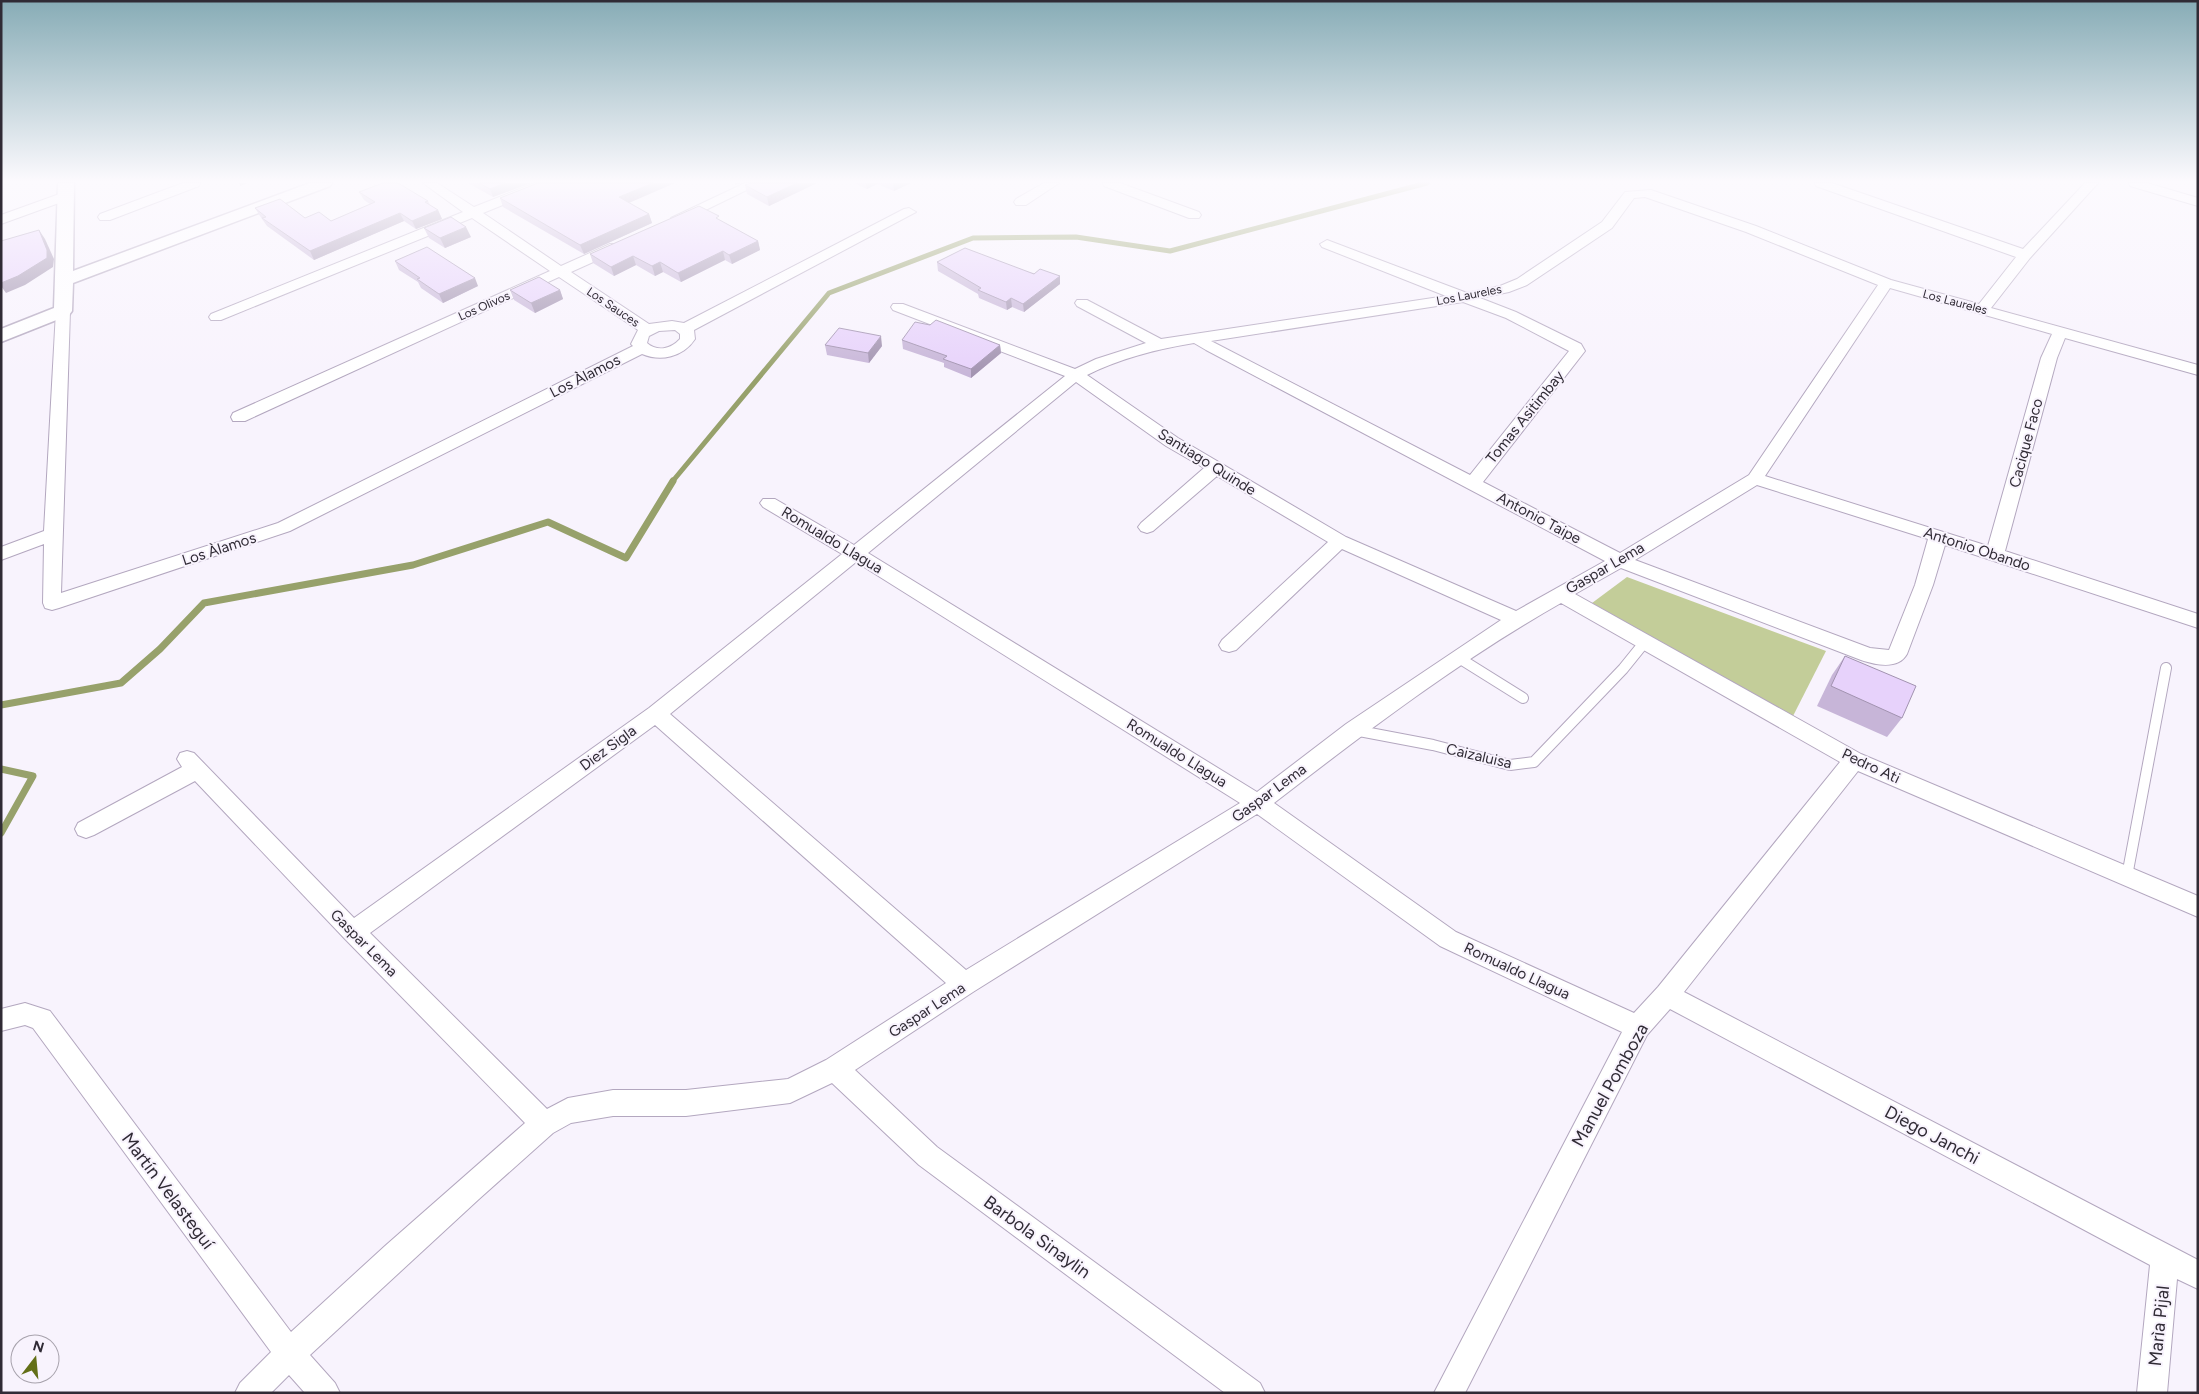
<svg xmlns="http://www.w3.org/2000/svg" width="2199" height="1394" font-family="Figtree,sans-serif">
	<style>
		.green { fill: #c3cd99 }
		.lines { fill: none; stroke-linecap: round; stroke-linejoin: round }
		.stream-far1 { stroke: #97a16b; stroke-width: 5 }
		.stream { stroke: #97a16b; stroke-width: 7 }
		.service-far1-casing { stroke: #b3a7bf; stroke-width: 12 }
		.service-casing { stroke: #b3a7bf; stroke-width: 16 }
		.minor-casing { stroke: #b3a7bf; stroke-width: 2 }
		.tertiary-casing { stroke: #b3a7bf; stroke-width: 3 }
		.service-far1 { stroke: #fff; stroke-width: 10 }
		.service { stroke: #fff; stroke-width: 13 }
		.minor { fill: #fff; fill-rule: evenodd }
		.tertiary { fill: #fff; fill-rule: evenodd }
		.wall { fill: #c7b5d8 }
		.shaded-wall { fill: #a293b0 }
		.building { fill: #e7d2fb; stroke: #a293b0 }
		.labels { text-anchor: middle; stroke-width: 4; stroke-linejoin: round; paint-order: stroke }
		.far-street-label { font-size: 12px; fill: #302b35; stroke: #f8f3fd }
		.street-label { font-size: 15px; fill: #302b35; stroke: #f8f3fd }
		.near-street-label { font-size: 18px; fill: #302b35; stroke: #f8f3fd }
	</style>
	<rect width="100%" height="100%" fill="#f8f3fd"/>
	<path class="green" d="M1627 577 1826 651 1792 718 1592 603Z"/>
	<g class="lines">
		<path class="stream-far1" d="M672 482 829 293 973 238 1076 237 1170 251 1427 183"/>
		<g class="stream">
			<path d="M1 705 121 683 160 649 204 603 413 565 548 522 626 558 673 481"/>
			<path d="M1 769 33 776 1 833"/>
		</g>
		<g class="service-far1-casing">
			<g id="service-far1">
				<path d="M1459 658 1523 698"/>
				<path d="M1354 730 1433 745 1510 765 1534 762 1623 669 1644 643"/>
				<path d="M2127 876 2166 668"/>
			</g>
		</g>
		<g class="service-casing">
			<path id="service" d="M2127 878 2128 875"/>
		</g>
		<g class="minor-casing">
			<g id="minor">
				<path d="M183 183H200L199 186 110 220H100L98 217 100 214Z"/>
				<path d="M423 183H437L474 207 535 183H551L550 186 483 213 561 266 610 244H620L622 247 620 250 571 272 649 324 672 321 684 323 904 209 909 208 916 212 694 330 695 339C683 357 661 362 642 354L290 531 59 608 52 610 45 608 43 603 44 544 1 560V547L44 531 56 311 58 308 63 307 70 311 61 593 278 523 633 346 631 344 638 330 559 277 245 421H233L231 417 233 413 550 271 472 218 221 320H211L209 317 211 314 463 212ZM675 330 680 334V339C671 349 657 352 647 343L649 336 659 331Z"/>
				<path d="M745 183H761L683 221H673L671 218Z"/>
				<path d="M1044 183H1059L1026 205H1016L1014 202 1016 199Z"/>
				<path d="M1103 183H1120L1199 212 1201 215 1199 218H1189L1104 186Z"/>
				<path d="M1815 183H1832L2023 249 2085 183H2098L2030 258 1991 308 2198 365V375L2065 338 2057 358 2005 551 2198 614V628L1945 545 1933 585 1907 654C1898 670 1876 665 1861 660L1621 568 1575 594 1861 754 2198 896V917L1858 771 1684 992 2198 1260V1289L2177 1279 2167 1393H2137L2150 1265 1670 1009 1647 1035 1465 1393H1434L1622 1032 1440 946 1257 814 973 992 855 1070 937 1147 1260 1383 1265 1393H1225L919 1165 832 1083 790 1103 686 1116H613L571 1123 553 1133 479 1199 310 1355 335 1383 340 1393H305L289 1375 271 1393H235L240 1383 271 1352 33 1028 25 1025 1 1031V1009L25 1003 50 1011 291 1332 385 1246 525 1123 345 939 195 781 94 835 86 838 78 835 75 829 78 823 182 767 177 759 180 753 187 751 194 753 354 918 649 708 842 554 763 507 760 503 763 499H775L854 545 1065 376 893 310 891 307 893 304H903L1075 369 1096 359 1146 343 1077 306 1075 303 1077 300H1087L1161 339 1446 296 1322 247 1320 244 1327 240 1467 293 1500 286 1517 279 1602 222 1625 192 1651 190 1756 226 1891 280 1979 304 2016 257 1816 186ZM1645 197 1746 232 1878 285 1749 475 1620 553 1483 482 1585 351 1581 344 1516 312 1480 298 1509 292 1527 285 1612 228 1634 198ZM1890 288 2052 334 2041 358 1988 546 1765 476ZM1463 302 1506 318 1569 351 1470 475 1211 341ZM1194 343 1206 350 1605 561 1516 611 1346 537 1178 438 1087 375C1121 358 1157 349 1194 343ZM1076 382 1166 446 1204 468 1141 523 1138 527 1141 531 1147 533 1153 531 1217 476 1328 542 1222 640 1219 645 1222 650 1229 652 1236 650 1342 549 1501 620 1346 724 1257 792 868 553ZM1757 485 1928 539 1915 585 1889 650 1870 648 1635 560ZM856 562 1240 803 966 970 670 714ZM1561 603 1840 762 1658 987 1634 1013 1456 932 1274 803C1366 732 1460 660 1561 603ZM655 725 946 983 826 1060 788 1079 686 1090H613L568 1098 547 1109 370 933Z"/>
				<path d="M2129 183H2147L2198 198V206L2130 186Z"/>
				<path d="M65 192 70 193 72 196 70 199 1 224V215Z"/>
			</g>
		</g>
		<g class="tertiary-casing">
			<path id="tertiary" d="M58 183H74L73 271 310 183H332L330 186 73 283 72 311 69 315 1 342V329L54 308Z"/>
		</g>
		<use href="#service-far1" class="service-far1"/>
		<use href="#service" class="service"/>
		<use href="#minor" class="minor"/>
		<use href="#tertiary" class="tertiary"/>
	</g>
	<g class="wall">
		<path d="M468 183H531L493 197Z"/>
		<path d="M817 183 769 206 747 194 745 185Z"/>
		<path d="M854 183H911L894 191 877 184 867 189Z"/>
		<path d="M359 192 428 201 430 205 438 210 442 219 416 229 404 221 314 260 267 226 262 219 260 216 255 208 305 218 331 221 370 204 364 200Z"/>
		<path d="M500 198 629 203 649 214 652 223 584 254 503 207Z"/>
		<path d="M720 220 758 241 760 250 732 264 725 260 681 282 663 272 655 276 636 265 614 276 593 263 590 254Z"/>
		<path d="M424 228 471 237 445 248 429 238Z"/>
		<path d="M395 261 478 286 443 303 421 288 418 282 399 270Z"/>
		<path d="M937 262 1060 276V284L1024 312 1012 307 1007 310 979 298 978 294 938 271Z"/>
		<path d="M510 290H560L563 299 535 313 514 300Z"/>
		<path d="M902 340 1000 345 1001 353 971 378 944 367V363L903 349Z"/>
		<path d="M825 345 882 346 869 363 827 355Z"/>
		<path d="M1845 656 1902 718 1887 737 1817 706 1832 675Z"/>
	</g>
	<g class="shaded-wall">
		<path d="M239 183H248L240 186Z"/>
		<path d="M505 183H531L493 197 490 189Z"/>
		<path d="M653 183H675L622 206 619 197Z"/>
		<path d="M735 183H742L735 185Z"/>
		<path d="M797 183H817L769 206 767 197Z"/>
		<path d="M866 183H877V184L867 189Z"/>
		<path d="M893 183H911L894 191Z"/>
		<path d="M438 210 442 219 416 229 412 221Z"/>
		<path d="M400 213 404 221 314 260 310 251Z"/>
		<path d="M649 214 652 223 584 254 580 245Z"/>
		<path d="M466 227 471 237 445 248 440 238Z"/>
		<path d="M39 230 45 239 54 259 53 267 25 285 6 293 1 286V283Z"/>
		<path d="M758 241 760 250 732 264 729 255Z"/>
		<path d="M723 251 725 260 681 282 678 273Z"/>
		<path d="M633 256 636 265 614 276 611 267Z"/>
		<path d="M660 262 663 272 655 276 652 266Z"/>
		<path d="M1060 276V284L1024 312 1023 304Z"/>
		<path d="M475 278 478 286 443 303 439 294Z"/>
		<path d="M560 290 563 299 535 313 531 303Z"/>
		<path d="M1011 298 1012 307 1007 310 1006 302Z"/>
		<path d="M881 336 882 346 869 363 868 353Z"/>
		<path d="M1000 345 1001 353 971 378V369Z"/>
	</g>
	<g class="building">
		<path d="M383 183H398L428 201 425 202 438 210 412 221 400 213 310 251 262 218 266 217 255 208 280 199 305 218 319 212 331 221 375 202 359 192Z"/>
		<path d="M479 183H505L490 189Z"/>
		<path d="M538 183H653L619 197 649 214 580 245 500 198Z"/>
		<path d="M751 183H797L767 197 745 185Z"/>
		<path d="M699 206 719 216 716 218 758 241 729 255 723 251 678 273 660 262 652 266 633 256 611 267 590 254Z"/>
		<path d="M451 217 466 227 440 238 424 228Z"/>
		<path d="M39 230 47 250V258L18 276 1 283V241Z"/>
		<path d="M427 247 475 278 439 294 417 279 420 278 395 261Z"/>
		<path d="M965 248 1034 274 1040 269 1060 276 1023 304 1011 298 1006 302 978 290 981 288 937 262Z"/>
		<path d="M539 277 560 290 531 303 510 290Z"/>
		<path d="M936 320 1000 345 971 369 943 359 947 356 902 340 915 322 930 325Z"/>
		<path d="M839 328 881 336 868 353 825 345Z"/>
		<path d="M1845 656 1916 686 1902 718 1831 686Z"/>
	</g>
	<linearGradient id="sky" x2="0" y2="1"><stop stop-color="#87acb6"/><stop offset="0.48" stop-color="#fcfafe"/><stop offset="1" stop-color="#fcfafe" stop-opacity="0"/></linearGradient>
	<rect width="2199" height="378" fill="url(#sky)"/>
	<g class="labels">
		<g class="far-street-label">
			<text transform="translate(1469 295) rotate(-11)" y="4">Los Laureles</text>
			<text transform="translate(1955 302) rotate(15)" y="4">Los Laureles</text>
			<text transform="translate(484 306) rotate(-24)" y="4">Los Olivos</text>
			<text transform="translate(613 307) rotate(34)" y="4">Los Sauces</text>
		</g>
		<g class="street-label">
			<text transform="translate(585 376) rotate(-27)" y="5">Los Àlamos</text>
			<text transform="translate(1525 417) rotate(-51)" y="5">Tomas Asitimbay</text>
			<text transform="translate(2026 443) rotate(-75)" y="5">Cacique Faco</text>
			<text transform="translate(1207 462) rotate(32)" y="5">Santiago Quinde</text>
			<text transform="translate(1539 518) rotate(28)" y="5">Antonio Taipe</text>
			<text transform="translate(832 540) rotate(31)" y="5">Romualdo Llagua</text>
			<text transform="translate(219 549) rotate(-18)" y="5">Los Àlamos</text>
			<text transform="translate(1977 549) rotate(18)" y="5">Antonio Obando</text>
			<text transform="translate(1605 568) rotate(-30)" y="5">Gaspar Lema</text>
			<text transform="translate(608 748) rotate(-36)" y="5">Diez Sigla</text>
			<text transform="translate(1177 753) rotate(32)" y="5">Romualdo Llagua</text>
			<text transform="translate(1479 756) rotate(13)" y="5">Caizaluisa</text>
			<text transform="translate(1871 766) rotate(25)" y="5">Pedro Ati</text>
			<text transform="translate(1269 793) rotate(-36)" y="5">Gaspar Lema</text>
			<text transform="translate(364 943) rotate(45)" y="5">Gaspar Lema</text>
			<text transform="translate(1517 971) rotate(25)" y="5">Romualdo Llagua</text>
			<text transform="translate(927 1010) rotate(-33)" y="5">Gaspar Lema</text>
		</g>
		<g class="near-street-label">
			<text transform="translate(1610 1085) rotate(-61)" y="6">Manuel Pomboza</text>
			<text transform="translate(1932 1135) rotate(28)" y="6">Diego Janchi</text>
			<text transform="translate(168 1191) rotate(53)" y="6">Martín Velasteguí</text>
			<text transform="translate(1037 1237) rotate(36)" y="6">Barbola Sinaylin</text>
			<text transform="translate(2159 1326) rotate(-84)" y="6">Marìa Pijal</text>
		</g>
	</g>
	<rect width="2199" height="1394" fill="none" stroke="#302b35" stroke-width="5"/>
	<g transform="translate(35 1359) rotate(16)"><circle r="24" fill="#f8f3fd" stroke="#a8a3ad"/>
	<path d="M0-4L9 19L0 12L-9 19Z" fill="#636f17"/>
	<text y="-8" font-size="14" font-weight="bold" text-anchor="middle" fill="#302b35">N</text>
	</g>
</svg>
